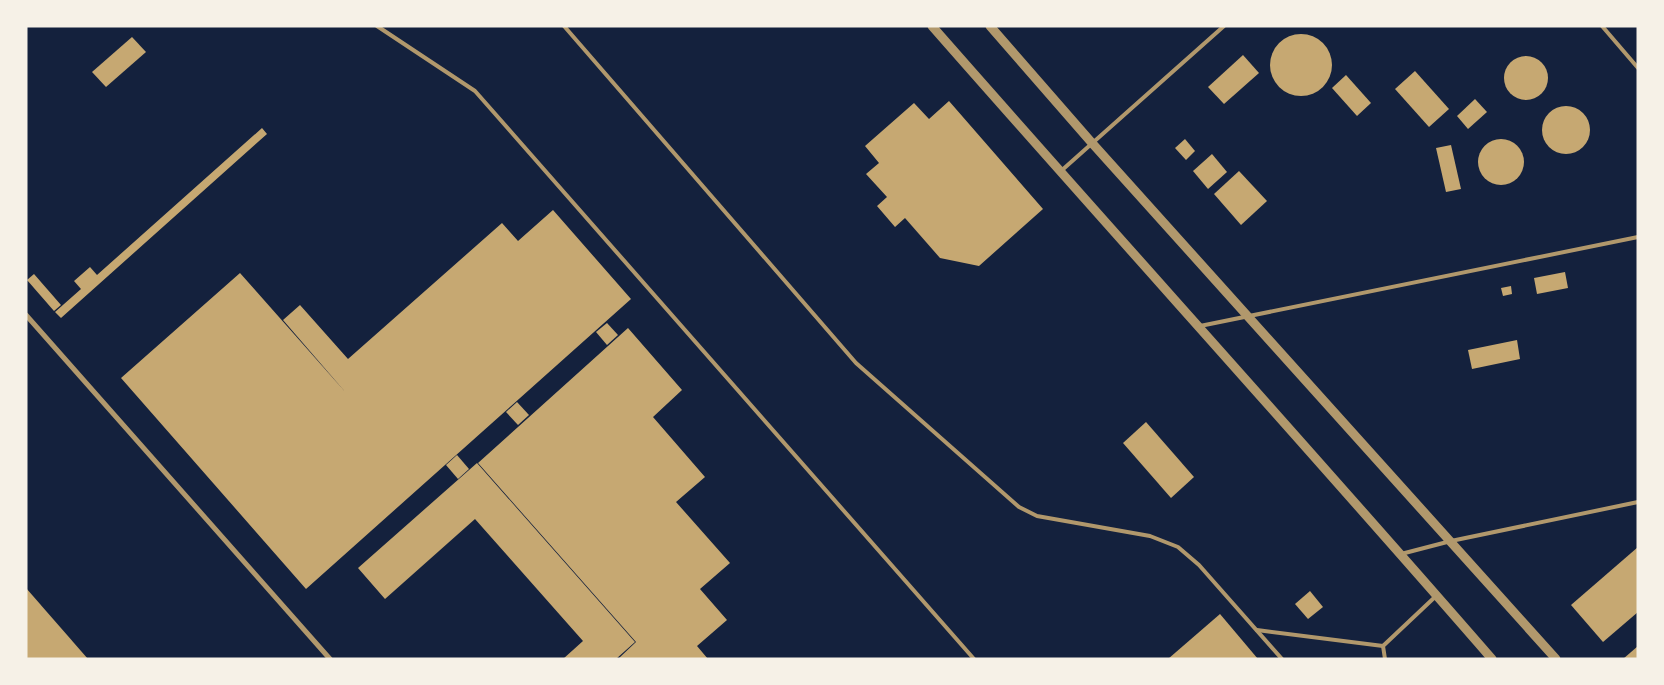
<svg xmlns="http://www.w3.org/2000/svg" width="1664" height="685" font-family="'Crimson Pro',serif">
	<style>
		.building { fill: #c6a872 }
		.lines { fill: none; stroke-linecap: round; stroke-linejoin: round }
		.service { stroke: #b1986c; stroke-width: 4 }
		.minor { stroke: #b1986c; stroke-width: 5 }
		.tertiary { stroke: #b1986c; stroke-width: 9 }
	</style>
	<rect width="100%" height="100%" fill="#14213d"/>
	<g class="building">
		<circle cx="1301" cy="65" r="31"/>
		<path d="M132 37 146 52 106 87 92 72Z"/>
		<path d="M1243 55 1259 73 1224 104 1208 87Z"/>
		<circle cx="1526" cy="78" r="22"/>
		<path d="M1415 71 1449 109 1429 127 1395 89Z"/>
		<path d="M1346 75 1371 103 1357 116 1332 88Z"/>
		<path d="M1475 99 1487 112 1468 129 1457 116Z"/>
		<path d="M949 101 1043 209 979 266 940 258 905 218 895 227 877 206 887 197 866 174 879 163 865 146 914 103 929 119Z"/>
		<circle cx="1566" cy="130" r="24"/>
		<path d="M262 128 267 134 61 318 55 312 81 289 74 281 90 267 97 275Z"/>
		<circle cx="1501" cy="162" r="23"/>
		<path d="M1185 139 1195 151 1186 160 1175 148Z"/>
		<path d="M1451 145 1461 189 1446 192 1436 148Z"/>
		<path d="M1212 154 1227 172 1208 189 1193 171Z"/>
		<path d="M1239 171 1267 201 1241 225 1214 194Z"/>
		<path d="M553 210 631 299 306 589 121 378 240 273 347 394 283 320 300 305 348 359 502 223 518 241Z"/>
		<path d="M1565 272 1568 288 1537 294 1534 278Z"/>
		<path d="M34 274 61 305 54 311 27 280Z"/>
		<path d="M1511 286 1512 294 1503 296 1501 288Z"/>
		<path d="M607 323 618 335 607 345 596 332Z"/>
		<path d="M628 328 682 390 653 417 705 477 676 502 730 563 700 589 727 620 697 646 708 659H618L636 642 478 463Z"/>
		<path d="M1517 340 1520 359 1472 369 1468 350Z"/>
		<path d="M517 402 529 415 518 425 506 412Z"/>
		<path d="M1146 422 1194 477 1171 498 1123 443Z"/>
		<path d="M457 455 469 469 458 479 446 465Z"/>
		<path d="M477 463 635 642 616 659H563L583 641 475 519 385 599 358 568Z"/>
		<path d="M1638 547V612L1603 642 1571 605Z"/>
		<path d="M26 588 88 659H26Z"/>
		<path d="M1310 591 1323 607 1308 619 1295 604Z"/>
		<path d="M1220 614 1258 659H1168Z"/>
		<path d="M1638 646V659H1623Z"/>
	</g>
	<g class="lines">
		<g class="service">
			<path d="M377 26 475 91 974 659"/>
			<path d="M564 26 856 363 1019 507 1037 516 1150 536 1178 547 1199 565 1282 659"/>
			<path d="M1602 26 1638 68"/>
			<path d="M1061 171 1224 26"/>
			<path d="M1200 326 1638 237"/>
			<path d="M1401 554 1451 541 1638 502"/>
			<path d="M1257 630 1383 646 1436 596"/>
			<path d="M1383 646 1385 659"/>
		</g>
		<path class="minor" d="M26 315 330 659"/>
		<g class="tertiary">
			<path d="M932 26C1118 238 1307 446 1492 659"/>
			<path d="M990 26 1092 143 1556 659"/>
		</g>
	</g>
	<rect width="1664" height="685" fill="none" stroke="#f6f1e7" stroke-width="55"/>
</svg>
